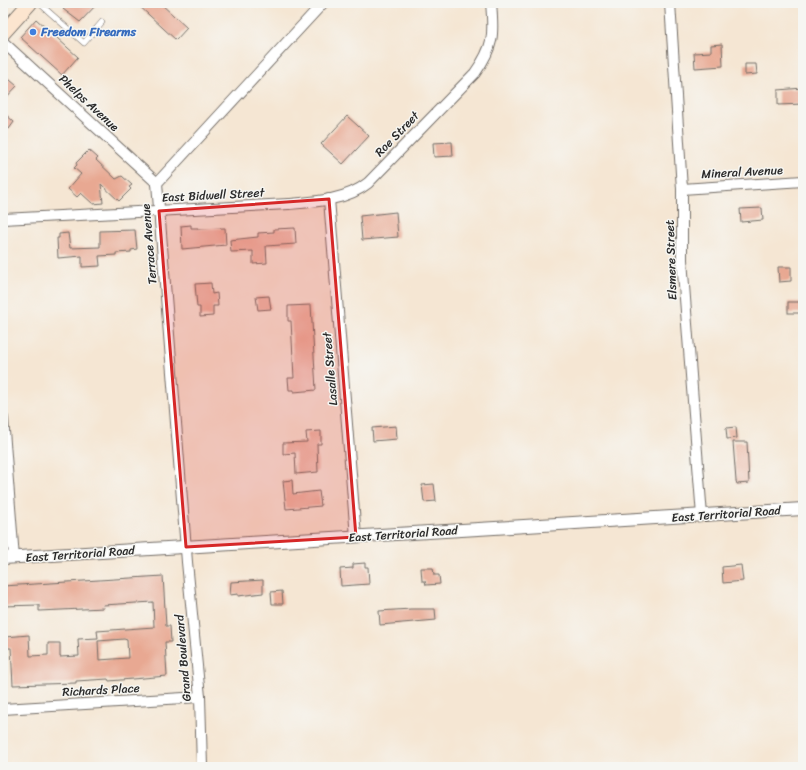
<svg xmlns="http://www.w3.org/2000/svg" width="806" height="770" font-family="Sriracha,sans-serif">
	<style>
		.building { fill: #e8a892; fill-rule: evenodd }
		.lines { fill: none; stroke-linecap: round; stroke-linejoin: round }
		.service-casing { stroke: #726c66; stroke-width: 6 }
		.minor-casing { stroke: #726c66; stroke-width: 12 }
		.tertiary-casing { stroke: #726c66; stroke-width: 14 }
		.secondary-casing { stroke: #726c66; stroke-width: 16 }
		.service { stroke: #fff; stroke-width: 5 }
		.minor { stroke: #fff; stroke-width: 10 }
		.tertiary { stroke: #fff; stroke-width: 12 }
		.secondary { stroke: #fce5cf; stroke-width: 14 }
		.marked { fill: #d62828; fill-opacity: 0.2; stroke: #d62828; stroke-width: 3; stroke-linejoin: round }
		.shop-dot { fill: #3f7fe0; stroke: #f6f6f2; stroke-width: 1.5 }
		.labels { text-anchor: middle; stroke-width: 3; stroke-linejoin: round; paint-order: stroke }
		.shop-label { font-size: 12px; font-weight: bold; fill: #366cbe; stroke: #f6f6f2; text-anchor: start }
		.street-label { font-size: 12px; fill: #2b2b2b; stroke: #f6f6f2 }
	</style>
	<rect width="100%" height="100%" fill="#f6f6f2"/>
	<filter id="ink" filterUnits="userSpaceOnUse"><feTurbulence type="fractalNoise" baseFrequency=".025" numOctaves="2"/><feDisplacementMap in="SourceGraphic" scale="8" xChannelSelector="R" yChannelSelector="G"/><feConvolveMatrix kernelMatrix="1 2 1 2 8 2 1 2 1" color-interpolation-filters="sRGB"/></filter>
	<filter id="wash" filterUnits="userSpaceOnUse"><feTurbulence type="fractalNoise" baseFrequency=".012" numOctaves="4" result="noise"/><feDisplacementMap in="SourceGraphic" scale="16" xChannelSelector="R" yChannelSelector="G"/><feGaussianBlur stdDeviation="0.9" result="paint"/><feColorMatrix in="noise" values="0 0 0 0 0 0 0 0 0 0 0 0 0 0 0 0 0 1.4 0 .05"/><feComposite in="paint" operator="in"/></filter>
	<g filter="url(#wash)">
		<rect width="100%" height="100%" fill="#f5e6d3"/>
		<g id="blocks">
			<g class="building">
				<path d="M69 3H98L80 22 63 9Z"/>
				<path d="M136 3H160L187 28 176 40Z"/>
				<path d="M36 19 78 57 62 75 20 37Z"/>
				<path d="M722 44 723 66 695 68 694 53 711 52V45Z"/>
				<path d="M745 64H756L757 74 745 75Z"/>
				<path d="M3 74 17 86 3 101Z"/>
				<path d="M803 88V104L778 105V90Z"/>
				<path d="M3 112 14 122 9 129 3 124Z"/>
				<path d="M347 116 369 136 343 164 321 144Z"/>
				<path d="M452 142 453 156 434 157 433 143Z"/>
				<path d="M89 150 98 158 96 160 116 179 122 176 132 185 129 187 131 189 119 201 101 184 103 203 93 204 81 193 77 197 68 189 81 174 74 168 77 165 76 163Z"/>
				<path d="M762 208 763 220 741 222 740 209Z"/>
				<path d="M396 212 398 237 362 240 360 216Z"/>
				<path d="M191 225V228H198V229L225 228 226 245 182 249 181 226Z"/>
				<path d="M295 228 296 244 266 246 267 263 253 264V251L231 252 230 240 258 237V233L274 232V229Z"/>
				<path d="M135 230 137 249 131 250V252L116 253V255L99 256 100 266 82 267V256L58 258 57 238H59V234L68 233 70 248 100 247V231Z"/>
				<path d="M778 267H791V281L779 282Z"/>
				<path d="M211 283 212 294 217 293 218 306H213V316L200 317V307H197L195 284Z"/>
				<path d="M269 296 271 309 258 310 256 297Z"/>
				<rect x="788" y="302" width="13" height="11"/>
				<path d="M311 305 316 390 294 392V390H289L288 378H294L291 321H288V306Z"/>
				<path d="M396 426 397 439 373 441 372 428Z"/>
				<path d="M736 427 737 438 727 439 726 428Z"/>
				<path d="M321 431V444H317L318 472 296 474 295 453 283 454V443L307 442 306 432Z"/>
				<path d="M733 442H747L749 483 737 484 736 481Z"/>
				<path d="M292 480 293 494 319 491 321 506 286 509 283 481Z"/>
				<path d="M434 484 436 501 424 502 422 485Z"/>
				<path d="M365 563V567H368L369 584 341 586 340 569 353 568V564Z"/>
				<path d="M741 565 743 581 723 583 722 567Z"/>
				<path d="M421 568H433L434 575H439L440 584 426 585 425 581H422Z"/>
				<path d="M163 576 166 626H170L171 642H165L167 676 109 681 108 679 76 681V683L13 685 11 648H5V637L29 635 30 656 48 655V643H60V657L79 656 78 639 98 638 97 631 154 627 153 602 103 605 104 608 39 611V605L3 606V586ZM124 639 127 640 128 658 99 660 98 641Z"/>
				<path d="M263 580V593L238 596V594L230 595 231 582Z"/>
				<path d="M282 591 283 604H272L271 592Z"/>
				<path d="M411 609H435L436 620 380 625 379 611Z"/>
			</g>
		</g>
	</g>
	<g filter="url(#ink)">
		<use href="#blocks" fill-opacity="0" stroke="#726c66" stroke-width="1"/>
		<g class="lines">
			<g class="service-casing">
				<path id="service" d="M39 3 84 43 102 22"/>
			</g>
			<g class="minor-casing">
				<g id="minor">
					<path d="M670 3 682 189V260L702 516"/>
					<path d="M3 42 157 183"/>
					<path d="M682 189 803 181"/>
					<path d="M329 199 356 537"/>
					<path d="M3 219 289 204C316 202 347 200 368 183L475 73C494 46 494 35 491 3"/>
					<path d="M3 418 14 558"/>
					<path d="M3 709 200 697"/>
					<path d="M202 767 200 697 187 562 157 183 323 3"/>
				</g>
			</g>
			<g class="tertiary-casing">
				<path id="tertiary" d="M3 558 803 509"/>
			</g>
			<g class="secondary-casing">
				<path id="secondary" d="M3 33 30 3"/>
			</g>
			<use href="#service" class="service"/>
			<use href="#minor" class="minor"/>
			<use href="#tertiary" class="tertiary"/>
			<use href="#secondary" class="secondary"/>
		</g>
	</g>
	<path class="marked" d="M329 199 356 537 186 547 159 211Z"/>
	<circle class="shop-dot" cx="33" cy="32" r="4"/>
	<g class="labels">
		<g class="shop-label">
			<text x="41" y="36">Freedom Firearms</text>
		</g>
		<g class="street-label">
			<text transform="translate(89 103) rotate(43)" y="4">Phelps Avenue</text>
			<text transform="translate(397 134) rotate(-46)" y="4">Roe Street</text>
			<text transform="translate(742 172) rotate(-3)" y="4">Mineral Avenue</text>
			<text transform="translate(213 195) rotate(-3)" y="4">East Bidwell Street</text>
			<text transform="translate(149 244) rotate(-95)" y="4">Terrace Avenue</text>
			<text transform="translate(671 260) rotate(-92)" y="4">Elsmere Street</text>
			<text transform="translate(330 369) rotate(-95)" y="4">Lasalle Street</text>
			<text transform="translate(726 514) rotate(-4)" y="4">East Territorial Road</text>
			<text transform="translate(403 534) rotate(-4)" y="4">East Territorial Road</text>
			<text transform="translate(80 554) rotate(-4)" y="4">East Territorial Road</text>
			<text transform="translate(183 658) rotate(-95)" y="4">Grand Boulevard</text>
			<text transform="translate(101 690) rotate(-3)" y="4">Richards Place</text>
		</g>
	</g>
	<rect width="806" height="770" fill="none" stroke="#f6f6f2" stroke-width="16"/>
</svg>
